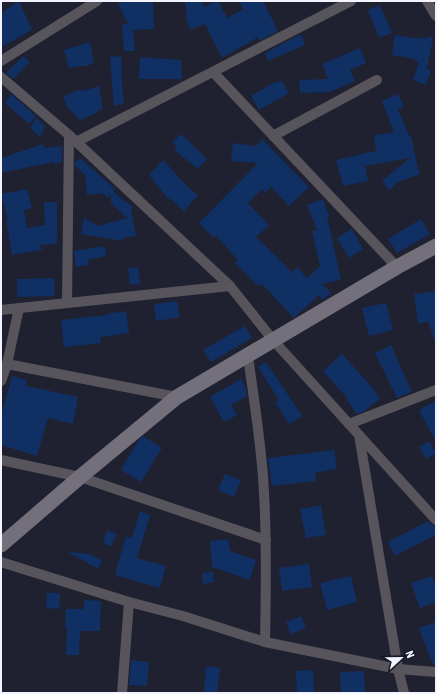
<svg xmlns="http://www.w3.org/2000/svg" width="437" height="694" font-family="'Asap Condensed',sans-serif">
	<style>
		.building { fill: #102f62 }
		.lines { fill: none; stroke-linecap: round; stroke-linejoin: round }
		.street { stroke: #57545b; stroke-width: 10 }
		.secondary { stroke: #74707b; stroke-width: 15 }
	</style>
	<rect width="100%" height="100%" fill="#202130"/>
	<g class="building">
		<path d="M19 1 32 30 1 47V13Z"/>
		<path d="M124 1H153L154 29 133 30 135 51H124L122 24H128L118 4Z"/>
		<path d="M185 1H202L204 7 216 1H218L227 18 243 9 239 1H263L278 31 259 41 258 37 222 58 205 24 190 30 185 15H187Z"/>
		<path d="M380 5 392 33 379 38 368 10Z"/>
		<path d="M301 34 305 45 268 61 265 53Z"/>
		<path d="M395 35 419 39V37L427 39 428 36 433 38 427 69 431 71 426 85 413 80 419 62 414 61 415 59 392 55Z"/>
		<path d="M90 42 94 63 87 66H80L69 68 64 50Z"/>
		<path d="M360 48 366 63 350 70 355 81 330 92 300 93 299 80 328 79 322 64Z"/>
		<path d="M23 56 30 62 13 79 6 73Z"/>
		<path d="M121 56 122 78H121L122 84 124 103 114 106 110 57Z"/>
		<path d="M140 57 181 60 182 79H139Z"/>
		<path d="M282 81 289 93 259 110 251 96 273 83Z"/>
		<path d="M99 86 103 109 98 110 99 112 80 120 67 107 63 96 82 89 83 91Z"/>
		<path d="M11 94 36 116 29 124 5 103Z"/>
		<path d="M398 94 404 107 398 109 409 136H411L417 165 420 174 398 182 389 190 382 181 410 158 365 166 368 181 343 186 336 160 376 151 374 135 394 132 382 101Z"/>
		<path d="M36 118 45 126 40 137 30 128Z"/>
		<path d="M181 134 207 159 198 169 174 150 177 146 172 142Z"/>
		<path d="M262 139 309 187 289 206 271 187 265 193 262 189 248 203 269 225 256 237 292 272 297 267 307 278 320 266 312 231 317 230 307 205 323 199 329 216H327L341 280 322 284 331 293 323 300 319 295 294 318 261 283 258 286 235 263 238 260 216 236 214 238 199 223 258 163 231 161 233 143 256 146Z"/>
		<path d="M43 144 44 148 62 146V163L54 164V162L1 173V158Z"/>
		<path d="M80 158 115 189 113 192 133 207 131 210 136 236 122 238 123 241 81 234 84 218 98 226 127 218 111 203V194L108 198 102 193 87 195 85 175 75 166V162Z"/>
		<path d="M163 160 187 186 198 195 184 211 170 198 169 200 149 175Z"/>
		<path d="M27 189 32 208 24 210 27 228 45 225 44 202H57V244L40 245 42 250 12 255 6 219H8L1 194Z"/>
		<path d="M421 219 430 234 397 253 388 239Z"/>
		<path d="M352 229 363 249 349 258 337 238Z"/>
		<path d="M105 246 106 256 88 260 89 265 76 267 74 251Z"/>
		<path d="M138 267 140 284 130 285 128 268Z"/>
		<path d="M54 278 55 296 17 297V279Z"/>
		<path d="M436 291V339H434L428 321 418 324 414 294Z"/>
		<path d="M177 301 180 317 156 321 154 304Z"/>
		<path d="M386 303 393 330 369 336 362 308Z"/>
		<path d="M126 311 129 333 100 337 101 343 64 347 61 320 106 315V314Z"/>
		<path d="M245 326 252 338 211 362 203 350Z"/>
		<path d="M391 345 412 392 397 398 375 353Z"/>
		<path d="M342 354 372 387 380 399 363 412 357 414 347 400 348 399 323 371Z"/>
		<path d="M266 362 302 416 289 424 275 402 279 400 258 367Z"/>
		<path d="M12 376 27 380 26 386 78 397 73 424 48 418 37 456 1 445V417Z"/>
		<path d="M241 379 246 389 247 396 231 405 237 415 224 422 210 397Z"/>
		<path d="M436 401V442L419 410Z"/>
		<path d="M143 436 162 448 141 482 121 470 138 441Z"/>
		<path d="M429 441 436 453 426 459 419 447Z"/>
		<path d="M334 450 337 469 315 473 316 481 272 486 268 458Z"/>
		<path d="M225 474 241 480 234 497 218 490Z"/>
		<path d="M321 505 326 535 306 538 300 509Z"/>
		<path d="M140 511 150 515 137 558 166 566 160 588 115 575 126 536 132 538Z"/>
		<path d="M428 521 431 525 436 526V535L395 556 388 542Z"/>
		<path d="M107 530 117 534 111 546 103 543Z"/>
		<path d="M228 539 230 551 256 560 250 580 212 567 210 541Z"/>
		<path d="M68 552 90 554 102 561 98 569Z"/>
		<path d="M309 564 312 587 282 591 279 568Z"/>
		<path d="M213 572 214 582 203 584 202 573Z"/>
		<path d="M351 576 357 602 327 610 320 583Z"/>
		<path d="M432 576 436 588V602L420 608 411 583Z"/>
		<path d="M47 593H60L59 609 46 608Z"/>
		<path d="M84 600 101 601 100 631H80L79 655H66L67 628H65L66 609H84Z"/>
		<path d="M301 616 306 628 290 634 286 622Z"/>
		<path d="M436 622V665H433L419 628Z"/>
		<path d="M131 660 149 662 147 686 129 685Z"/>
		<path d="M206 666 220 668 217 693H204Z"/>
		<path d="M313 670 314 693H297L296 671Z"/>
		<path d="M364 671 365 693H341L340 672Z"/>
	</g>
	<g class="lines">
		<g class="street">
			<path d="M427 1 436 16"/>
			<path d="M1 61 97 1"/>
			<path d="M213 72 397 267"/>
			<path d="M1 77 69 135 230 286 273 340 436 520"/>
			<path d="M273 136 377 80"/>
			<path d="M76 142 351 1"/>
			<path d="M67 303 69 135"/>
			<path d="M19 308 7 364 177 397"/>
			<path d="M1 310 230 286"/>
			<path d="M248 356C254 401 262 447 264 493 267 542 266 592 265 642"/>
			<path d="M1 381 7 364"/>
			<path d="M349 424 436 390"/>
			<path d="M359 435 398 669 404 693"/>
			<path d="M1 460 80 477 266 540"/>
			<path d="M1 562 129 602 183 616 265 642 398 669 436 672"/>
			<path d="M122 693 129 602"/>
		</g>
		<path class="secondary" d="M1 545 80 477 177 397 397 267 436 246"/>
	</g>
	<rect width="437" height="694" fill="none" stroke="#f3f4ff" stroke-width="4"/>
	<g transform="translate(401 658) rotate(68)" stroke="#171826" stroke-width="3" paint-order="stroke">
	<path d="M0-3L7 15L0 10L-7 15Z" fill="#f3f4ff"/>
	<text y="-6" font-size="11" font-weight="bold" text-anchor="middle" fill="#f3f4ff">N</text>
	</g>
</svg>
